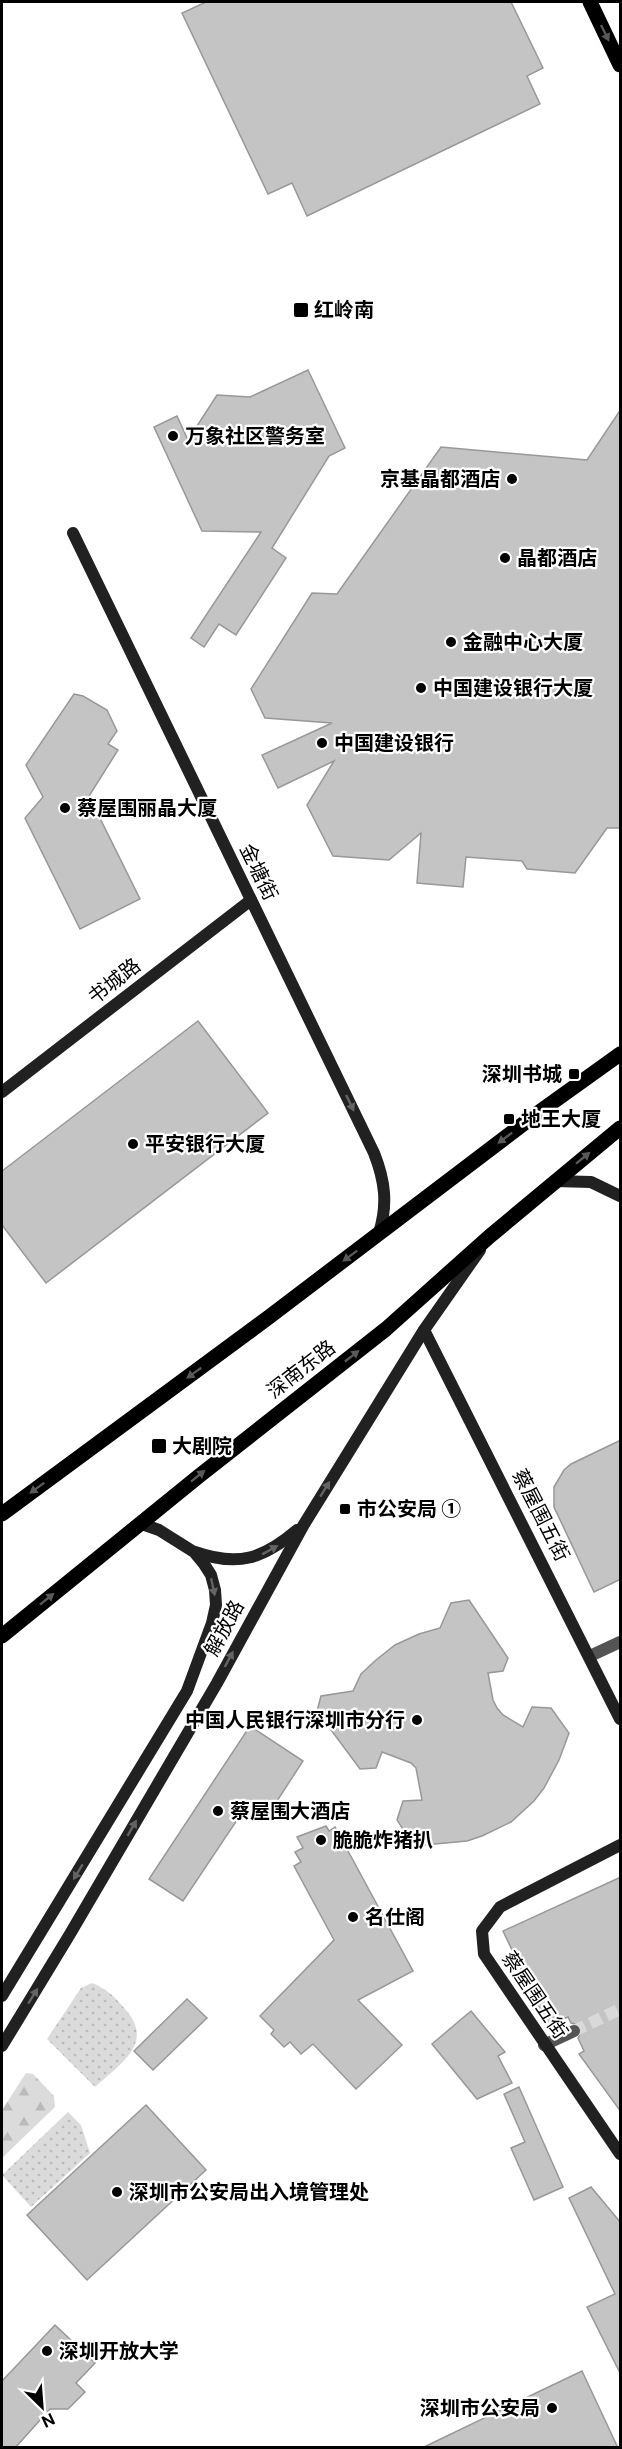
<svg xmlns="http://www.w3.org/2000/svg" width="622" height="2449" font-family="'Public Sans','Noto Sans SC',sans-serif">
	<style>
		.grass { fill: url(#grass-dots) }
		.forest { fill: url(#forest-firs) }
		.building { fill: #c4c4c4; stroke: #989898; stroke-width: 1.5 }
		.lines { fill: none; stroke-linecap: round; stroke-linejoin: round }
		.street-tunnel { stroke: #d9d9d9; stroke-width: 12; stroke-dasharray: 12 6; stroke-linecap: butt }
		.street { stroke: #545454; stroke-width: 12 }
		.secondary { stroke: #212121; stroke-width: 12 }
		.primary { stroke: #000; stroke-width: 15 }
		.oneway { fill: #595959 }
		.oneway2 { fill: #646464 }
		.poi-dot { fill: #000; stroke: #fff; stroke-width: 2 }
		.labels { text-anchor: middle; stroke-width: 4.5; stroke-linejoin: round; paint-order: stroke }
		.poi-label { font-size: 20px; font-weight: bold; fill: #000; stroke: #fff; text-anchor: start }
		.street-label { font-size: 20px; fill: #000; stroke: #fff }
	</style>
	<defs>
		<pattern id="grass-dots" width="8" height="8" patternUnits="userSpaceOnUse" patternTransform="scale(1.5)"><rect width="8" height="8" fill="#dbdbdb"/><path d="M2 2h.1M6 6h.1" fill="none" stroke="#bababa" stroke-width="1.8" stroke-linecap="round"/></pattern>
		<pattern id="forest-firs" width="22" height="20" patternUnits="userSpaceOnUse" patternTransform="scale(1.5)"><rect width="22" height="20" fill="#dbdbdb"/><path d="M5 1l3.5 6h-7zM16 11l3.5 6h-7z" fill="#bababa"/></pattern>
	</defs>
	<rect width="100%" height="100%" fill="#fff"/>
	<g class="grass">
		<path d="M92 1983C107 1989 115 1997 125 2009 156 2043 119 2065 95 2087L47 2039 81 1988Z"/>
		<path d="M68 2112 81 2125 90 2153 31 2207 2 2175Z"/>
	</g>
	<path class="forest" d="M26 2073 33 2074 54 2096 55 2107 2 2158V2110Z"/>
	<g class="building">
		<path d="M206 2H511L543 68 527 76 540 104 307 216 292 183 268 194 182 13Z"/>
		<path d="M308 370 345 448 329 456 272 548 286 558 236 635 219 624 204 647 191 638 261 532 202 531 154 427 177 416 188 440 217 395 250 397Z"/>
		<path d="M621 409V828H607L575 873 527 869 522 861 466 857 463 887 417 883 421 833 389 860 333 856 307 805 334 761 278 788 262 755 332 723 265 718 251 689 312 593 337 594 441 447 587 460Z"/>
		<path d="M74 694 83 696 107 710 117 731 108 744 118 750 89 796 140 899 80 929 25 818 43 797 26 765Z"/>
		<path d="M198 1021 268 1113 46 1283 2 1225V1171Z"/>
		<path d="M621 1440V1579L594 1592 554 1507V1487L564 1470 571 1464Z"/>
		<path d="M469 1600 508 1658 503 1671 488 1673 493 1700 497 1708 503 1715 523 1727 532 1707 551 1708 569 1733 559 1760 544 1788 534 1801 511 1822 482 1836 467 1841 414 1846 397 1820 403 1801 422 1800 416 1768 411 1763 382 1752 376 1768 360 1769 317 1711 321 1696 353 1691 361 1674 376 1660 395 1645 419 1634 440 1628 451 1603Z"/>
		<path d="M250 1726 303 1761 266 1818 247 1805 183 1901 149 1879Z"/>
		<path d="M326 1826 329 1831 335 1827 413 1971 358 2000 402 2045 356 2089 313 2044 301 2054 290 2042 284 2047 271 2034 274 2030 260 2016 334 1940 294 1866 301 1862 295 1852 303 1848 297 1837Z"/>
		<path d="M621 1877V2112L579 2054 584 2051 578 2038 582 2031 579 2025 571 2023 568 2017 548 2026 503 1931Z"/>
		<path d="M187 1999 207 2018 153 2070 134 2051Z"/>
		<path d="M471 2011 505 2052 498 2056 512 2083 477 2099 432 2044Z"/>
		<path d="M519 2087 563 2187 534 2200 511 2148 525 2142 504 2094Z"/>
		<path d="M146 2105 206 2170 87 2280 27 2215Z"/>
		<path d="M591 2187 621 2223V2375L587 2307 615 2294 569 2198Z"/>
		<path d="M55 2325 95 2363 76 2383 85 2392 68 2409H50L15 2448H2V2381Z"/>
		<path d="M582 2371 618 2448H422L538 2392Z"/>
	</g>
	<g class="lines">
		<path class="street-tunnel" d="M574 2031 620 2009"/>
		<g class="street">
			<path d="M590 1656 620 1642"/>
			<path d="M544 2045 574 2031"/>
		</g>
		<g class="secondary">
			<path d="M73 533 374 1153C385 1181 388 1204 379 1233"/>
			<path d="M2 1092 251 900"/>
			<path d="M555 1181 591 1182 620 1196"/>
			<path d="M424 1330 620 1719"/>
			<path d="M195 1552C238 1567 263 1559 297 1530"/>
			<path d="M620 1845 500 1907 482 1931 484 1954 620 2154"/>
			<path d="M2 1996 187 1691 212 1623 216 1605 215 1590 211 1575 204 1564 194 1552 159 1530 142 1524"/>
			<path d="M2 2046 70 1934 217 1683 303 1526 424 1330 480 1250"/>
		</g>
		<g class="primary">
			<path d="M590 2 620 65"/>
			<path d="M2 1514 269 1317 535 1115 620 1054"/>
			<path d="M2 1636 199 1476 386 1329 490 1236 620 1128"/>
		</g>
	</g>
	<defs><path id="oneway-solid" d="M-6-.8H1V-3.2L6.5 0L1 3.2V.8H-6Z" transform="scale(1.5)"/></defs>
	<g class="oneway">
		<use href="#oneway-solid" transform="translate(605 33) rotate(64)"/>
		<use href="#oneway-solid" transform="translate(505 1138) rotate(143)"/>
		<use href="#oneway-solid" transform="translate(583 1158) rotate(-39)"/>
		<use href="#oneway-solid" transform="translate(350 1256) rotate(143)"/>
		<use href="#oneway-solid" transform="translate(352 1356) rotate(-38)"/>
		<use href="#oneway-solid" transform="translate(194 1373) rotate(144)"/>
		<use href="#oneway-solid" transform="translate(198 1476) rotate(-39)"/>
		<use href="#oneway-solid" transform="translate(37 1488) rotate(144)"/>
		<use href="#oneway-solid" transform="translate(47 1599) rotate(-39)"/>
	</g>
	<g class="oneway2">
		<use href="#oneway-solid" transform="translate(350 1103) rotate(64)"/>
		<use href="#oneway-solid" transform="translate(325 1489) rotate(-58)"/>
		<use href="#oneway-solid" transform="translate(270 1550) rotate(-29)"/>
		<use href="#oneway-solid" transform="translate(213 1587) rotate(78)"/>
		<use href="#oneway-solid" transform="translate(229 1659) rotate(-62)"/>
		<use href="#oneway-solid" transform="translate(132 1828) rotate(-60)"/>
		<use href="#oneway-solid" transform="translate(78 1872) rotate(121)"/>
		<use href="#oneway-solid" transform="translate(33 1996) rotate(-58)"/>
	</g>
	<g class="poi-dot">
		<rect x="293" y="302" width="16" height="16" rx="3"/>
		<circle cx="173" cy="436" r="6"/>
		<circle cx="512" cy="479" r="6"/>
		<circle cx="505" cy="558" r="6"/>
		<circle cx="451" cy="642" r="6"/>
		<circle cx="421" cy="688" r="6"/>
		<circle cx="322" cy="743" r="6"/>
		<circle cx="65" cy="808" r="6"/>
		<rect x="568" y="1068" width="12" height="12" rx="3"/>
		<rect x="503" y="1113" width="12" height="12" rx="3"/>
		<circle cx="133" cy="1144" r="6"/>
		<rect x="151" y="1438" width="16" height="16" rx="3"/>
		<rect x="339" y="1503" width="12" height="12" rx="3"/>
		<circle cx="417" cy="1720" r="6"/>
		<circle cx="218" cy="1811" r="6"/>
		<circle cx="321" cy="1840" r="6"/>
		<circle cx="353" cy="1917" r="6"/>
		<circle cx="117" cy="2192" r="6"/>
		<circle cx="47" cy="2351" r="6"/>
		<circle cx="552" cy="2408" r="6"/>
	</g>
	<g class="labels">
		<g class="poi-label">
			<text x="314" y="317">红岭南</text>
			<text x="185" y="443">万象社区警务室</text>
			<text x="500" y="486" text-anchor="end">京基晶都酒店</text>
			<text x="517" y="565">晶都酒店</text>
			<text x="463" y="649">金融中心大厦</text>
			<text x="433" y="695">中国建设银行大厦</text>
			<text x="334" y="750">中国建设银行</text>
			<text x="77" y="815">蔡屋围丽晶大厦</text>
			<text x="562" y="1081" text-anchor="end">深圳书城</text>
			<text x="521" y="1126">地王大厦</text>
			<text x="145" y="1151">平安银行大厦</text>
			<text x="172" y="1453">大剧院</text>
			<text x="357" y="1516">市公安局 ①</text>
			<text x="405" y="1727" text-anchor="end">中国人民银行深圳市分行</text>
			<text x="230" y="1818">蔡屋围大酒店</text>
			<text x="333" y="1847">脆脆炸猪扒</text>
			<text x="365" y="1924">名仕阁</text>
			<text x="129" y="2199">深圳市公安局出入境管理处</text>
			<text x="59" y="2358">深圳开放大学</text>
			<text x="540" y="2415" text-anchor="end">深圳市公安局</text>
		</g>
		<g class="street-label">
			<text transform="translate(259 872) rotate(64)" y="7">金塘街</text>
			<text transform="translate(114 981) rotate(-38)" y="7">书城路</text>
			<text transform="translate(301 1369) rotate(-38)" y="7">深南东路</text>
			<text transform="translate(541 1515) rotate(63)" y="7">蔡屋围五街</text>
			<text transform="translate(224 1628) rotate(-62)" y="7">解放路</text>
			<text transform="translate(535 1995) rotate(56)" y="7">蔡屋围五街</text>
		</g>
	</g>
	<rect width="622" height="2449" fill="none" stroke="#000000" stroke-width="6"/>
	<g transform="translate(42 2407) rotate(155)" stroke="#ffffff" stroke-width="4.5" paint-order="stroke">
	<path d="M0-4.5L10 22L0 15L-10 22Z" fill="#000000"/>
	<text y="-9" font-size="16" font-weight="bold" text-anchor="middle" fill="#000000">N</text>
	</g>
</svg>
